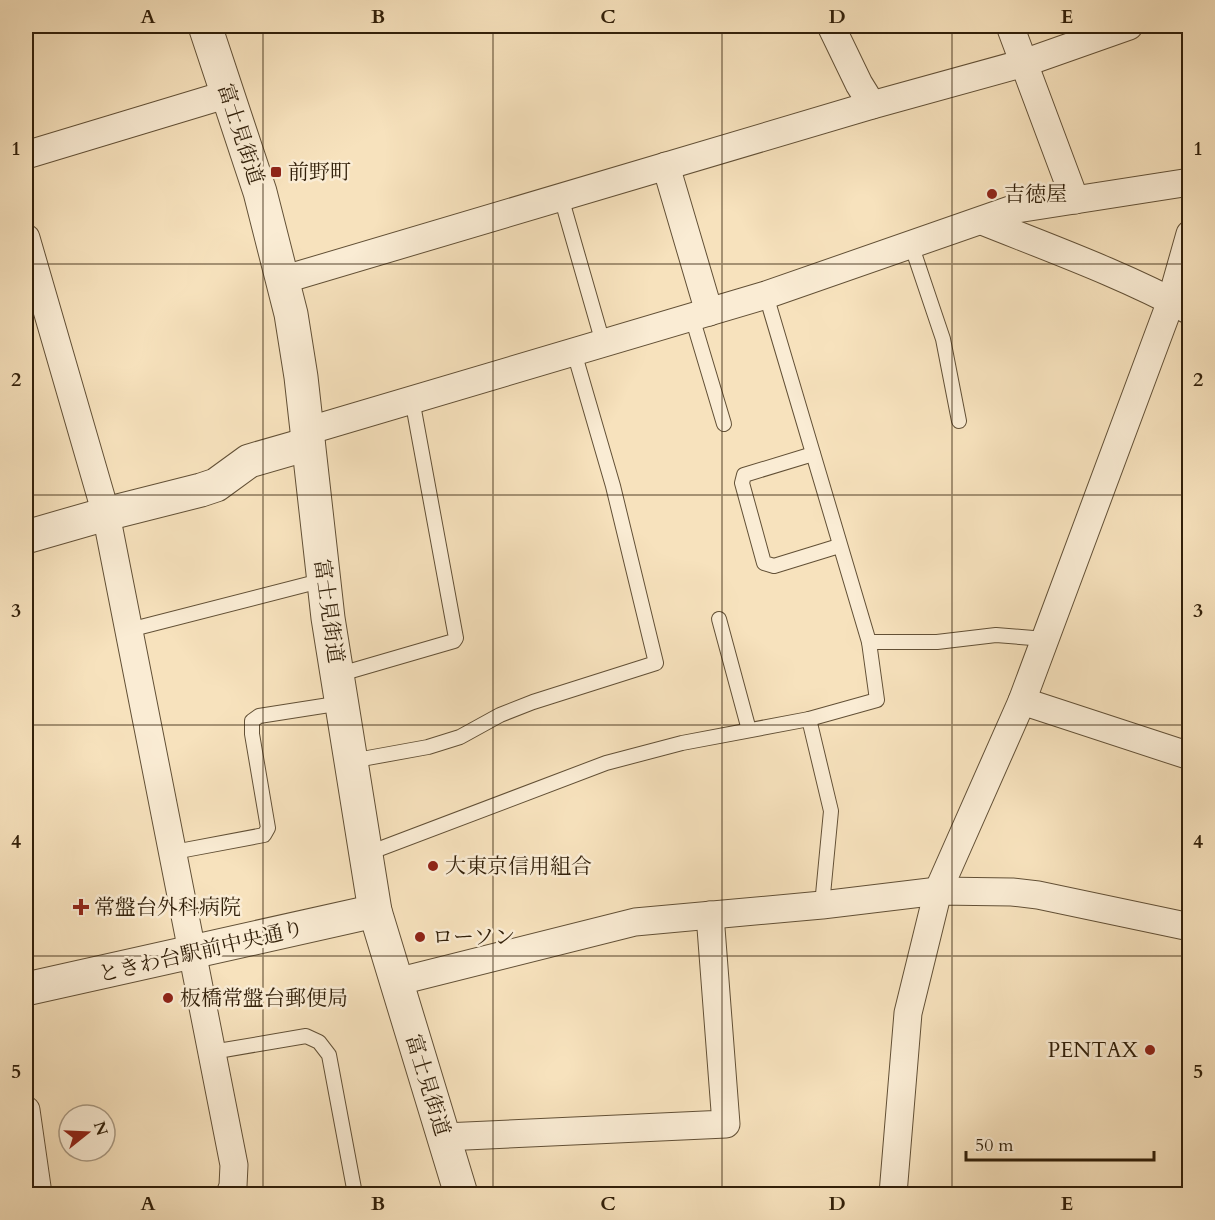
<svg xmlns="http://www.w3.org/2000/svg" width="1215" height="1220" font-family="Cardo,'Noto Serif JP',serif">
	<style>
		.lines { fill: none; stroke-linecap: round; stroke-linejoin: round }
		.service-casing { stroke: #625036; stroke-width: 16 }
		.minor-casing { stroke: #625036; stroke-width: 29 }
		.tertiary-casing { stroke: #625036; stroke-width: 35 }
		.service { stroke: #faecd4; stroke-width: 14 }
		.minor { stroke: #faecd4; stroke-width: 27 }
		.tertiary { stroke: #faecd4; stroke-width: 33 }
		.grid { fill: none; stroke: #311f09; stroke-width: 1.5; stroke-opacity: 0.55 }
		.poi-dot { fill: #8f2418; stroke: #faecd4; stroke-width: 2 }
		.labels { text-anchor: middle; stroke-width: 5; stroke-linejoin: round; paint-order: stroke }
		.street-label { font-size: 21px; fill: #311f09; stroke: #faecd4 }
		.poi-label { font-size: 21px; fill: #311f09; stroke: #faecd4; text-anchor: start }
		.neatline { fill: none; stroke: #311f09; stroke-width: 2 }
		.grid-label { font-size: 20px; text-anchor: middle; font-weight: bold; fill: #311f09 }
	</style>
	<rect width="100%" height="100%" fill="#f7e2bd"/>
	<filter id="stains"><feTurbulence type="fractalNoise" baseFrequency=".00333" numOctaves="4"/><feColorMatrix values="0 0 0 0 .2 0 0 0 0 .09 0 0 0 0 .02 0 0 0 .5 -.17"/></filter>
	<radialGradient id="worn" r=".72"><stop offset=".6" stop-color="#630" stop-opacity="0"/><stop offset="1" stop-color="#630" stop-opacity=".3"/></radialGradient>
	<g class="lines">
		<g class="service-casing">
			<g id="service">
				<path d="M561 197 603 343"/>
				<path d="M911 244 943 339 959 421"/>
				<path d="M766 295 869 642 877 700 809 719"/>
				<path d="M692 317 724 424"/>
				<path d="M813 454 744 475 742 483 764 563 774 566 839 546"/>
				<path d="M719 619 749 730"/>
				<path d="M129 630 324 580"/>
				<path d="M869 642H937L996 635 1045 639"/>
				<path d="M337 675 454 641 456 638 412 399"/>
				<path d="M351 761 428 747 460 737 500 715 533 702 656 663 613 486 574 352"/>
				<path d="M174 852 264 835 268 828 252 734V721L259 716 342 703"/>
				<path d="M366 854 606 763 682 743 809 719 831 811 822 905"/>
				<path d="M212 1052 306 1036 319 1042 329 1055 355 1194"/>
			</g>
		</g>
		<g class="minor-casing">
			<g id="minor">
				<path d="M831 26 859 84 872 105"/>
				<path d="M1010 26 1075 200"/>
				<path d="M26 155 228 94"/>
				<path d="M666 166 709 312"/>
				<path d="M982 221C1052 249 1124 275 1190 311"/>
				<path d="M26 238 106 514 234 1165 233 1186 230 1194"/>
				<path d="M282 280 872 105 1024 63 1129 26"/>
				<path d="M307 431 766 295 1010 210 1190 182"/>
				<path d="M1022 701 1190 756"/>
				<path d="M396 982 635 922 822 905 938 891 1012 892 1038 895 1190 927"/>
				<path d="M26 1110 38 1194"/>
				<path d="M444 1137 726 1124 710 915"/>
				<path d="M893 1194 908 1013 938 891 1022 701 1171 301 1190 234"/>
			</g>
		</g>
		<g class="tertiary-casing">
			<g id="tertiary">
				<path d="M205 26 260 192 291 314 301 377 328 618 375 911 461 1194"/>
				<path d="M26 537 106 514 201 490 216 485 249 461 308 444"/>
				<path d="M26 989 375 911"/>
			</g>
		</g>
		<use href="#service" class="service"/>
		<use href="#minor" class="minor"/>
		<use href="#tertiary" class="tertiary"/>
	</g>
	<path class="grid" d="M263 26V1194M493 26V1194M722 26V1194M952 26V1194M26 264H1190M26 495H1190M26 725H1190M26 956H1190"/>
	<g class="poi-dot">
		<rect x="270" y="166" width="12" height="12" rx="3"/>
		<circle cx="992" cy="194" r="6"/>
		<circle cx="433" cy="866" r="6"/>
		<path d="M78 898h6v6h6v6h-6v6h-6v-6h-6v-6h6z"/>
		<circle cx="420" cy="937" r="6"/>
		<circle cx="168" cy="998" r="6"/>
		<circle cx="1150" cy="1050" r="6"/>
	</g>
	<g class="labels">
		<g class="street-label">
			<text transform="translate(241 134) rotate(72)" y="7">富士見街道</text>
			<text transform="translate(329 611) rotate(82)" y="7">富士見街道</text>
			<text transform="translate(201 951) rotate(-13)" y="7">ときわ台駅前中央通り</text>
			<text transform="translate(428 1085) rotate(73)" y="7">富士見街道</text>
		</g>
		<g class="poi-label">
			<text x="288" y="179">前野町</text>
			<text x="1004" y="201">吉徳屋</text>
			<text x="445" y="873">大東京信用組合</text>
			<text x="94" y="914">常盤台外科病院</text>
			<text x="432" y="944">ローソン</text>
			<text x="180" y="1005">板橋常盤台郵便局</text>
			<text x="1138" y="1057" text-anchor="end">PENTAX</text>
		</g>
	</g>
	<rect width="1215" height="1220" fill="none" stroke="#f7e2bd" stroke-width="66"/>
	<g transform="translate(87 1133) rotate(72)"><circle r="28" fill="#faecd4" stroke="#aa9a83" stroke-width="1.5"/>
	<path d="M0-4.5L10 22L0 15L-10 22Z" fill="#8f2418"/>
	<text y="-9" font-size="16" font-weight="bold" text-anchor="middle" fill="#311f09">N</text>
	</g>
	<path d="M966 1151v9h188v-9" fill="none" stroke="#311f09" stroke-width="3"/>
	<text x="975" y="1151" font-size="18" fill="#311f09" stroke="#faecd4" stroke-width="4.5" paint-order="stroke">50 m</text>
	<rect x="33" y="33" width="1149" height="1154" class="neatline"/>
	<g class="grid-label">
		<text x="148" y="23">A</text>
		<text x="378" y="23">B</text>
		<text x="608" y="23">C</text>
		<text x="837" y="23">D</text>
		<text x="1067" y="23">E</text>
		<text x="16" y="155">1</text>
		<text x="1198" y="155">1</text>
		<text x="16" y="386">2</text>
		<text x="1198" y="386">2</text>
		<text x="16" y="617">3</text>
		<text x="1198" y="617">3</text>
		<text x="16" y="848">4</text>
		<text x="1198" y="848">4</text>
		<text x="16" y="1078">5</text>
		<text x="1198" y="1078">5</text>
		<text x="148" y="1210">A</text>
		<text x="378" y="1210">B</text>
		<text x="608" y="1210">C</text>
		<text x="837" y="1210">D</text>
		<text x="1067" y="1210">E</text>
	</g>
	<rect width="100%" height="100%" filter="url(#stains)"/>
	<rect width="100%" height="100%" fill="url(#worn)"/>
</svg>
